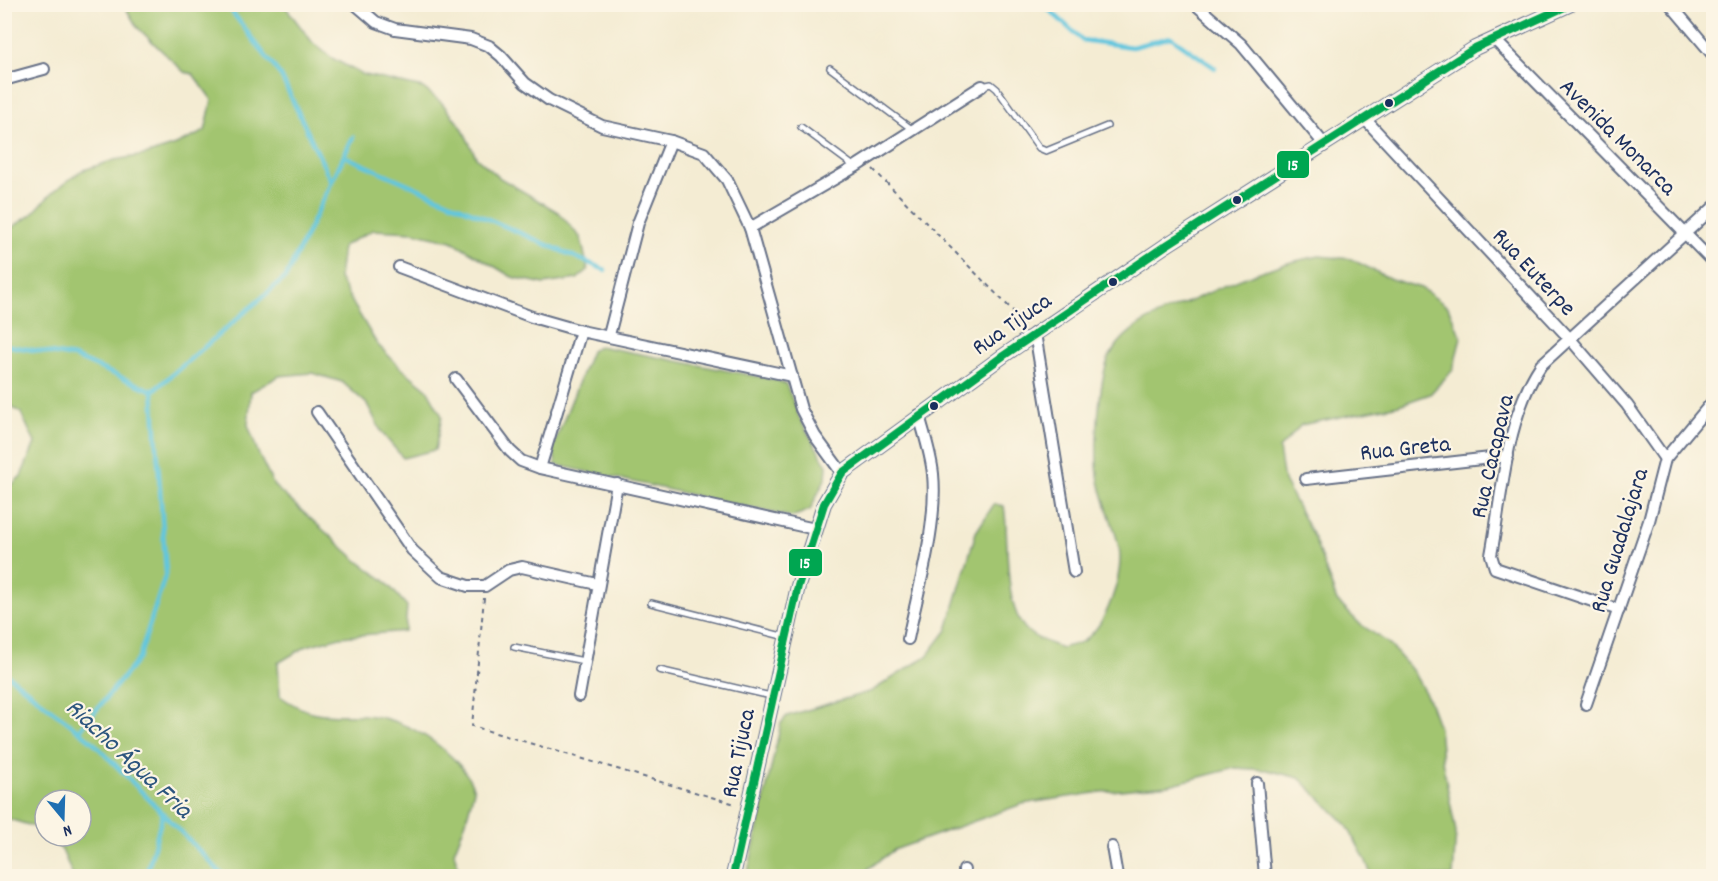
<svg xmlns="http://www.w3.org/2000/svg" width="1718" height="881" font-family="Dekko,sans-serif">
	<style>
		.green { fill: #a2c56f; stroke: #5e7a66; stroke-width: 1.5 }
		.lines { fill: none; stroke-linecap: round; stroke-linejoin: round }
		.stream { stroke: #61c6de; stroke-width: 4.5 }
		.service-casing { stroke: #677187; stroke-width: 8 }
		.minor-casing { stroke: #677187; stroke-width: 14 }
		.tertiary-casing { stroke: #677187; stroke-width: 16 }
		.path { stroke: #677187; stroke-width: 2; stroke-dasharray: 4.5 4.5; stroke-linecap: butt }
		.service { stroke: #fff; stroke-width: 5 }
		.minor { stroke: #fff; stroke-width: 10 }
		.tertiary { stroke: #fff; stroke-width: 14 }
		.bus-1-casing { stroke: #fcf5e5; stroke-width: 12 }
		.bus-1 { stroke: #00a651; stroke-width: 8 }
		.bus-dot { fill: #1b2f5e; stroke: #fcf5e5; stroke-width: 2 }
		.labels { text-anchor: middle; stroke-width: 4.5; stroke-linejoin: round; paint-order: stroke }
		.street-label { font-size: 24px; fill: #1b2f5e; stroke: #fcf5e5 }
		.water-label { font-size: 26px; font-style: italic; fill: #2c557e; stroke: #fcf5e5 }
		.line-badge { stroke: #fcf5e5; stroke-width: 2 }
		.badge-label { font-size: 16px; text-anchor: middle; font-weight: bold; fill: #fff }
	</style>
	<rect width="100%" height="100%" fill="#fcf5e5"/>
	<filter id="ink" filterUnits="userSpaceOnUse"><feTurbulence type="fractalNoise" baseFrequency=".0167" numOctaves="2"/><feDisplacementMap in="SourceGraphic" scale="12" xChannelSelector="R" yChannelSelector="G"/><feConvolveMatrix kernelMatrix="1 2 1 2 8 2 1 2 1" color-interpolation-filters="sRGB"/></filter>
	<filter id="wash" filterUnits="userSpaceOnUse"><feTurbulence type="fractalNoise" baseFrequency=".008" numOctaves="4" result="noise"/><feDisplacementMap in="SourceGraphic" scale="24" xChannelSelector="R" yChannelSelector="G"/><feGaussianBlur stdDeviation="1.35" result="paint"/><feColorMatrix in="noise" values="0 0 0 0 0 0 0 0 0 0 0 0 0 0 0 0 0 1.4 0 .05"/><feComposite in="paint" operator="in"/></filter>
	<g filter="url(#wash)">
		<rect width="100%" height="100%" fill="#f4ecd3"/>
		<g class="green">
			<path d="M124 5H284L313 43 332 58 361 74 423 88 442 103 462 128 476 157 500 178 558 212 581 238 588 270 577 279 544 284 512 277 452 241 413 232 373 230 343 246 339 278 355 307 377 344 400 367 427 389 442 416 435 450 403 458 382 433 367 404 342 382 312 373 279 376 251 392 248 425 259 455 274 486 358 561 385 581 407 606 405 631 340 637 307 646 278 663 280 696C312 719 327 714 364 715 393 717 422 731 444 750 456 760 469 774 474 790L466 821 454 852 460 876H73L62 850 47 836H81V800H45V834L39 828 5 818V491L21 476 35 443 21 413 5 402V232L31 215 53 192 81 171 114 160 145 155 176 145 205 131 212 100 193 74 184 72 137 27Z"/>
			<path d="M1319 256 1351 259 1391 279 1421 288 1448 307 1461 337 1453 370 1430 394 1399 405 1301 425 1279 449 1284 481 1314 538 1337 601 1360 624 1388 643 1412 670 1428 698 1439 728 1442 760 1456 832 1453 876H1372L1365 859 1346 824 1299 778 1267 770 1235 768 1169 785 1101 792 1022 804 894 850 868 869 866 876H747L781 723 787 716 872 691 927 656 947 630 976 532 994 504 1004 506C1010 540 1001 612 1031 634 1039 640 1052 644 1061 648 1067 646 1077 645 1083 641 1107 626 1124 574 1119 547 1114 525 1104 504 1099 481 1094 457 1098 372 1112 352 1132 321 1164 313 1195 299 1236 280 1274 264 1319 256Z"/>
			<path d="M599 346 776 380 786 384 800 419 827 466 826 477 810 510 792 517 556 465 553 447 591 351Z"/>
		</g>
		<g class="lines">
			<g class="stream">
				<path d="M226 4 281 76 331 181"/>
				<path d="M1043 4 1082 40 1132 47 1171 37 1215 68"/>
				<path d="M344 156 605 270"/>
				<path d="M4 345 74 357 153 391"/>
				<path d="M4 672 93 742 224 876"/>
				<path d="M79 731 139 658 166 573 153 391 286 277 353 137"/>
				<path d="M146 876 163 813"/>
			</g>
		</g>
	</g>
	<g filter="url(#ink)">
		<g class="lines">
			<g class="service-casing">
				<g id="service">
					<path d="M830 68 913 130"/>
					<path d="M982 86 991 84 997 89 1039 148 1046 151 1107 126"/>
					<path d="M801 127 855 167"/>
					<path d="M651 603 786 637"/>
					<path d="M514 647 584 661"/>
					<path d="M659 670 771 696"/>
				</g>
			</g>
			<g class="minor-casing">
				<g id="minor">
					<path d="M355 4 376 22 395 29 471 39 489 46 501 56 525 83 549 100 602 126 671 141 704 153 727 180 750 228 801 409 815 436 842 473"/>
					<path d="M1195 4 1241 44 1324 144"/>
					<path d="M1670 4 1714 56"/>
					<path d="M1494 39 1714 263"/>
					<path d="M4 80 44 69"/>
					<path d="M1364 118 1571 340 1627 405 1665 459"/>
					<path d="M750 228 855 167 982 86"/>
					<path d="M399 267 532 317 581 331 792 376"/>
					<path d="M1035 333 1074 572"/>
					<path d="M609 335 638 223 671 141"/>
					<path d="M456 379 510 451 521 461 540 468 815 529"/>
					<path d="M317 412 412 550 441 577 468 586H485L509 570 522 567 597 584"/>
					<path d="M540 468 581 331"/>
					<path d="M1306 479 1508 456"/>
					<path d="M1619 610 1495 568 1491 555C1503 492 1505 419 1541 365L1714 207"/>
					<path d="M908 639C918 589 938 525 933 474 931 454 924 434 919 415"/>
					<path d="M579 696 617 484"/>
					<path d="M1586 704 1649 521 1665 459 1714 400"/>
					<path d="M1257 783 1265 876"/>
					<path d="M1112 847 1117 876"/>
					<path d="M964 870V876"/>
				</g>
			</g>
			<g class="tertiary-casing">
				<path id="tertiary" d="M733 876 798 586 824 504 842 473 1003 356 1165 246 1475 48 1571 4"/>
			</g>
			<g class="path">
				<path d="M873 169 1025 323"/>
				<path d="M484 598 472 726 735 804"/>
			</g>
			<use href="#service" class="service"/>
			<use href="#minor" class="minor"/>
			<use href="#tertiary" class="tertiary"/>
			<g class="bus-1-casing">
				<path id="bus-1" d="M733 876 798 586 824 504 842 473 1003 356 1165 246 1475 48 1571 4"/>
			</g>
			<use href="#bus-1" class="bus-1"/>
		</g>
	</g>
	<g class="bus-dot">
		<circle cx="1389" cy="103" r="5"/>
		<circle cx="1237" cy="200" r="5"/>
		<circle cx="1113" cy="282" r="5"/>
		<circle cx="934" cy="406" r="5"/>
	</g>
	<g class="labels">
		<g class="street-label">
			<text transform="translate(1619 136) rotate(45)" y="8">Avenida Monarca</text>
			<text transform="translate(1535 271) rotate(47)" y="8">Rua Euterpe</text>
			<text transform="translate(1011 323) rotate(-35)" y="8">Rua Tijuca</text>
			<text transform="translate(1405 447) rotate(-6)" y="8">Rua Greta</text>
			<text transform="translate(1491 456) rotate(-77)" y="8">Rua Cacapava</text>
			<text transform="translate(1618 540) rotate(-73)" y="8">Rua Guadalajara</text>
			<text transform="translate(737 753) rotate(-78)" y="8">Rua Tijuca</text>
		</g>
		<g class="water-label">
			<text transform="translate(130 757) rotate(43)" y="9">Riacho Água Fria</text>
		</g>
	</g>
	<g class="line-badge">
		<rect x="1276" y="150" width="34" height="29" rx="6" fill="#00a651"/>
		<rect x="788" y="548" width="35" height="29" rx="6" fill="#00a651"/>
	</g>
	<g class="badge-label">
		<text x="1293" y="170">15</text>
		<text x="805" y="568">15</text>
	</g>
	<rect width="1718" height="881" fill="none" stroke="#fcf5e5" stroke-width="24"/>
	<g transform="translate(63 818) rotate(161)"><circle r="28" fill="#fcf5e5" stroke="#a2a6af" stroke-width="1.5"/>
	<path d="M0-4.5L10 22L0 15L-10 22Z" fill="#1f6fb2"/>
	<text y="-9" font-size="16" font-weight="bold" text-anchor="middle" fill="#1b2f5e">N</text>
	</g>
</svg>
